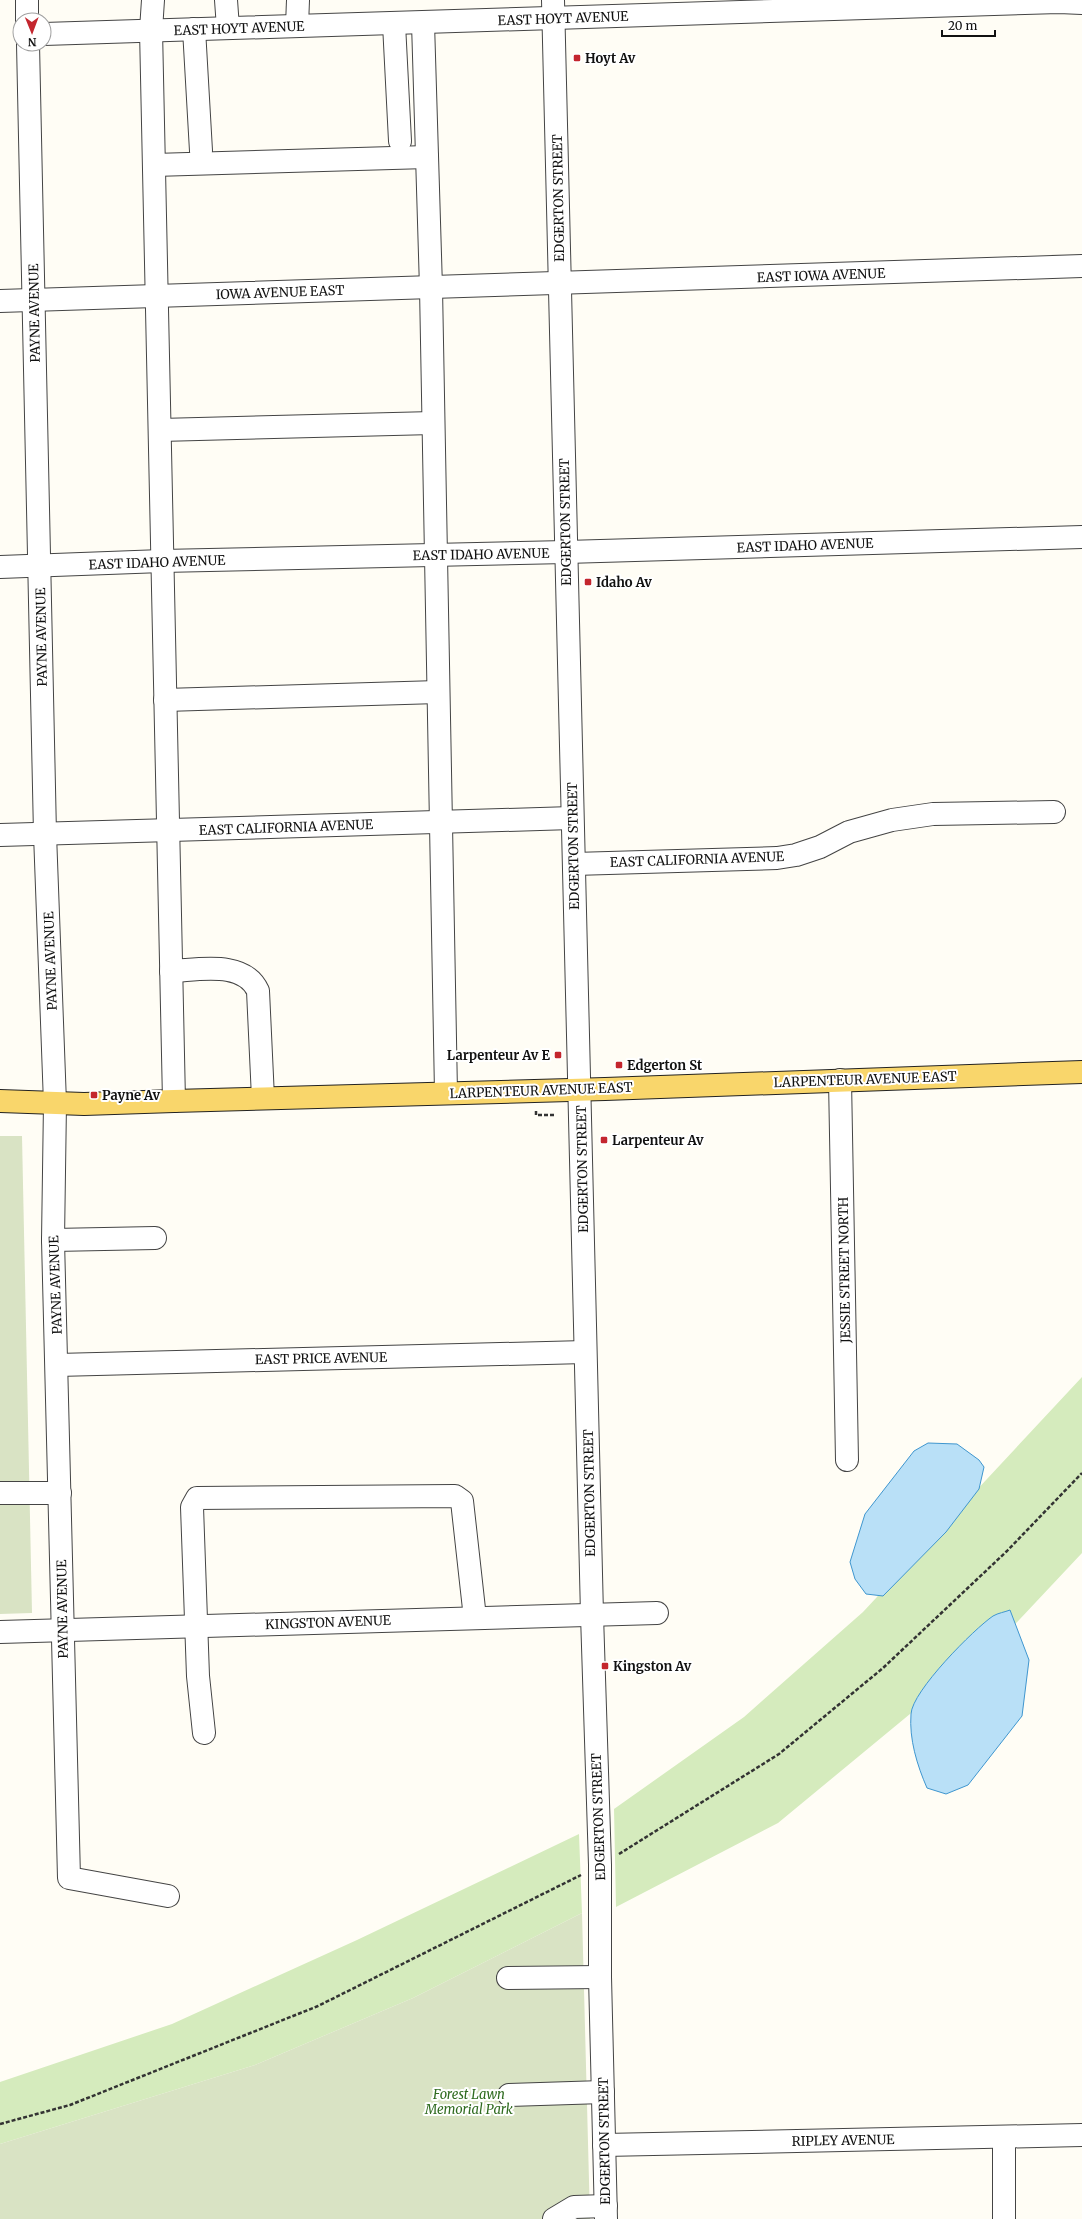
<svg xmlns="http://www.w3.org/2000/svg" width="1082" height="2219" font-family="Merriweather,serif">
	<style>
		.green { fill: #d5ebbd }
		.cemetery { fill: #d9e3c4 }
		.water { fill: #b9e0f7; stroke: #3f96cf }
		.lines { fill: none; stroke-linecap: round; stroke-linejoin: round }
		.minor-casing { stroke: #444; stroke-width: 24 }
		.major-casing { stroke: #222; stroke-width: 24 }
		.path { stroke: #333; stroke-width: 2.5; stroke-dasharray: 4 2; stroke-linecap: butt }
		.minor { stroke: #fff; stroke-width: 22 }
		.major { stroke: #f9d66b; stroke-width: 22 }
		.poi-dot { fill: #c4262e; stroke: #fff; stroke-width: 1.5 }
		.labels { text-anchor: middle; stroke-width: 4; stroke-linejoin: round; paint-order: stroke }
		.street-label { font-size: 13px; fill: #111; stroke: #fff }
		.poi-label { font-size: 13px; font-weight: bold; fill: #111; stroke: #fff; text-anchor: start }
		.park-label { font-size: 13px; font-style: italic; fill: #2f6b1f; stroke: #fff }
	</style>
	<rect width="100%" height="100%" fill="#fffdf5"/>
	<g class="green">
		<path d="M1082 1377V1553L1002 1638 778 1823 616 1907 614 1809 744 1717 863 1612Z"/>
		<path d="M579 1834 582 1913 413 1998 255 2065 0 2144V2082L172 2024 357 1940Z"/>
	</g>
	<g class="cemetery">
		<path d="M0 1136H22L32 1613 0 1614Z"/>
		<path d="M582 1913 590 2219H0V2144L255 2065 413 1998Z"/>
	</g>
	<g class="water">
		<path d="M928 1443 957 1444 979 1460 984 1467 979 1489 946 1532 883 1596 866 1594 855 1579 850 1562 865 1514 914 1451Z"/>
		<path d="M1010 1610 1029 1660 1022 1716 968 1785 946 1794 927 1788C917 1765 909 1739 911 1714 912 1691 974 1629 993 1616 998 1613 1005 1612 1010 1610Z"/>
	</g>
	<g class="lines">
		<g class="minor-casing">
			<g id="minor">
				<path d="M27 0V20"/>
				<path d="M153 0 151 30 174 1101"/>
				<path d="M226 0 228 28"/>
				<path d="M553 0 592 1615 600 1865V1977L606 2219"/>
				<path d="M423 23 431 288 446 1093"/>
				<path d="M394 24 400 141"/>
				<path d="M297 26 298 0"/>
				<path d="M194 29 201 151"/>
				<path d="M44 34 1059 2 1082 3"/>
				<path d="M28 44 45 834 55 1103 53 1240 69 1878 168 1896"/>
				<path d="M154 165 427 157"/>
				<path d="M0 301 1082 266"/>
				<path d="M160 430 433 423"/>
				<path d="M0 567 162 561 566 552 1082 537"/>
				<path d="M165 700 438 692"/>
				<path d="M0 835 572 818"/>
				<path d="M574 864 777 858 796 855 820 847 849 832 892 820 933 814 1054 812"/>
				<path d="M171 971C199 970 244 960 258 991L263 1098"/>
				<path d="M840 1080 847 1460"/>
				<path d="M53 1240 155 1238"/>
				<path d="M57 1365 585 1352"/>
				<path d="M0 1493H60"/>
				<path d="M0 1632 657 1613"/>
				<path d="M204 1733 198 1676 192 1507 197 1498 455 1496 462 1501 475 1618"/>
				<path d="M508 1978 600 1977"/>
				<path d="M509 2095 603 2092"/>
				<path d="M1004 2137V2219"/>
				<path d="M604 2145 1082 2135"/>
				<path d="M554 2219 574 2207 606 2206"/>
			</g>
		</g>
		<g class="major-casing">
			<path id="major" d="M0 1101 84 1104 174 1101 605 1089 1082 1072"/>
		</g>
		<g class="path">
			<path d="M536 1111V1115H555"/>
			<path d="M619 1854 779 1754 883 1668 1007 1551 1082 1473"/>
			<path d="M0 2124 70 2105 318 2006 581 1875"/>
		</g>
		<use href="#minor" class="minor"/>
		<use href="#major" class="major"/>
	</g>
	<g class="poi-dot">
		<rect x="573" y="54" width="8" height="8" rx="2"/>
		<rect x="584" y="578" width="8" height="8" rx="2"/>
		<rect x="554" y="1051" width="8" height="8" rx="2"/>
		<rect x="615" y="1061" width="8" height="8" rx="2"/>
		<rect x="90" y="1091" width="8" height="8" rx="2"/>
		<rect x="600" y="1136" width="8" height="8" rx="2"/>
		<rect x="601" y="1662" width="8" height="8" rx="2"/>
	</g>
	<g class="labels">
		<g class="street-label">
			<text transform="translate(563 18) rotate(-2)" y="5">EAST HOYT AVENUE</text>
			<text transform="translate(239 28) rotate(-2)" y="5">EAST HOYT AVENUE</text>
			<text transform="translate(558 198) rotate(-91)" y="5">EDGERTON STREET</text>
			<text transform="translate(821 275) rotate(-2)" y="5">EAST IOWA AVENUE</text>
			<text transform="translate(280 292) rotate(-2)" y="5">IOWA AVENUE EAST</text>
			<text transform="translate(34 313) rotate(-91)" y="5">PAYNE AVENUE</text>
			<text transform="translate(565 522) rotate(-91)" y="5">EDGERTON STREET</text>
			<text transform="translate(805 545) rotate(-2)" y="5">EAST IDAHO AVENUE</text>
			<text transform="translate(481 554) rotate(-1)" y="5">EAST IDAHO AVENUE</text>
			<text transform="translate(157 562) rotate(-2)" y="5">EAST IDAHO AVENUE</text>
			<text transform="translate(41 637) rotate(-91)" y="5">PAYNE AVENUE</text>
			<text transform="translate(286 827) rotate(-2)" y="5">EAST CALIFORNIA AVENUE</text>
			<text transform="translate(573 846) rotate(-91)" y="5">EDGERTON STREET</text>
			<text transform="translate(697 859) rotate(-2)" y="5">EAST CALIFORNIA AVENUE</text>
			<text transform="translate(50 961) rotate(-92)" y="5">PAYNE AVENUE</text>
			<text transform="translate(865 1079) rotate(-2)" y="5">LARPENTEUR AVENUE EAST</text>
			<text transform="translate(541 1090) rotate(-2)" y="5">LARPENTEUR AVENUE EAST</text>
			<text transform="translate(582 1169) rotate(-91)" y="5">EDGERTON STREET</text>
			<text transform="translate(844 1270) rotate(-91)" y="5">JESSIE STREET NORTH</text>
			<text transform="translate(55 1285) rotate(-92)" y="5">PAYNE AVENUE</text>
			<text transform="translate(321 1358) rotate(-1)" y="5">EAST PRICE AVENUE</text>
			<text transform="translate(589 1493) rotate(-91)" y="5">EDGERTON STREET</text>
			<text transform="translate(62 1609) rotate(-91)" y="5">PAYNE AVENUE</text>
			<text transform="translate(328 1622) rotate(-2)" y="5">KINGSTON AVENUE</text>
			<text transform="translate(598 1817) rotate(-92)" y="5">EDGERTON STREET</text>
			<text transform="translate(843 2140) rotate(-1)" y="5">RIPLEY AVENUE</text>
			<text transform="translate(604 2141) rotate(-91)" y="5">EDGERTON STREET</text>
		</g>
		<g class="poi-label">
			<text x="585" y="63">Hoyt Av</text>
			<text x="596" y="587">Idaho Av</text>
			<text x="550" y="1060" text-anchor="end">Larpenteur Av E</text>
			<text x="627" y="1070">Edgerton St</text>
			<text x="102" y="1100">Payne Av</text>
			<text x="612" y="1145">Larpenteur Av</text>
			<text x="613" y="1671">Kingston Av</text>
		</g>
		<g class="park-label">
			<text x="469" y="2099">Forest Lawn<tspan x="469" dy="15">Memorial Park</tspan></text>
		</g>
	</g>
	<g transform="translate(32 32) rotate(179)"><circle r="19" fill="#ffffff" stroke="#a0a0a0"/>
	<path d="M0-3L7 15L0 10L-7 15Z" fill="#c4262e"/>
	<text y="-6" font-size="11" font-weight="bold" text-anchor="middle" fill="#111111">N</text>
	</g>
	<path d="M942 30v6h53v-6" fill="none" stroke="#111111" stroke-width="2"/>
	<text x="948" y="30" font-size="12" fill="#111111" stroke="#ffffff" stroke-width="3" paint-order="stroke">20 m</text>
</svg>
